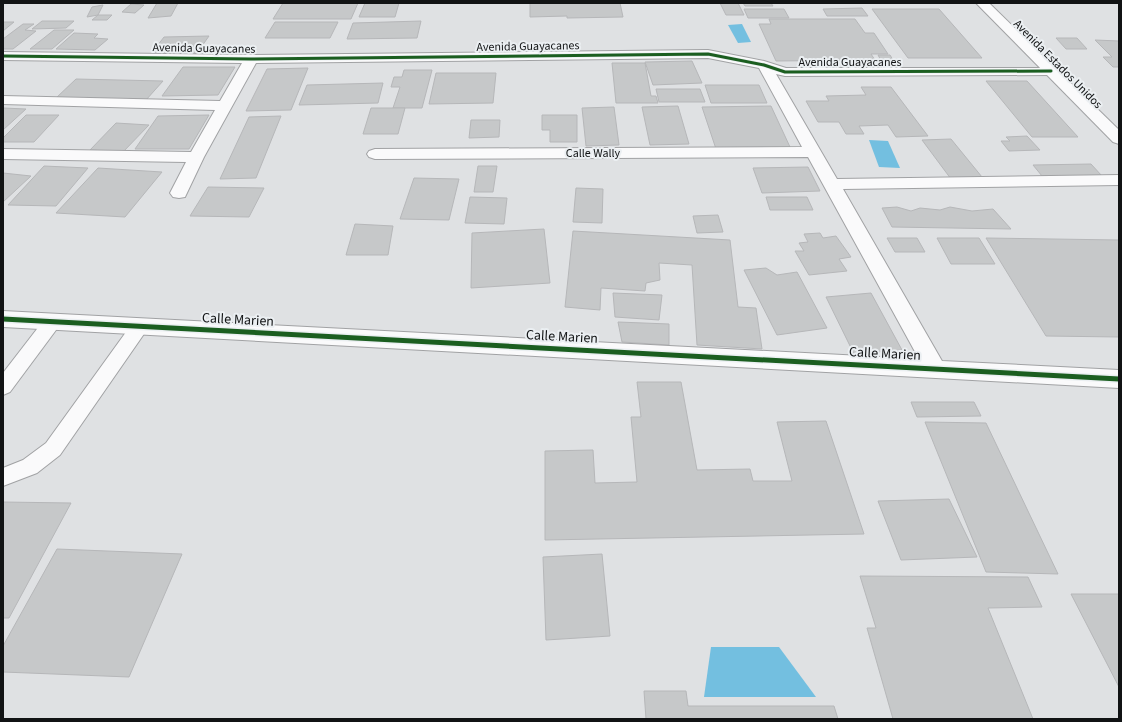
<svg xmlns="http://www.w3.org/2000/svg" width="1122" height="722" font-family="'Source Sans 3',sans-serif">
	<style>
		.water { fill: #73bfe0 }
		.building { fill: #c6c8c9; stroke: #b6b7b9 }
		.lines { fill: none; stroke-linecap: round; stroke-linejoin: round }
		.lane-casing { stroke: #a1a2a4; stroke-width: 2 }
		.street-casing { stroke: #a1a2a4; stroke-width: 2 }
		.secondary-casing { stroke: #a1a2a4; stroke-width: 2 }
		.lane { fill: #fafafb; fill-rule: evenodd }
		.street { fill: #fafafb; fill-rule: evenodd }
		.secondary { fill: #fafafb; fill-rule: evenodd }
		.cycleway-far1-casing { stroke: #ebeff2; stroke-width: 4.5 }
		.cycleway-casing { stroke: #ebeff2; stroke-width: 8 }
		.cycleway-far1 { stroke: #1b5e20; stroke-width: 3 }
		.cycleway { stroke: #1b5e20; stroke-width: 5 }
		.labels { text-anchor: middle; stroke-width: 4; stroke-linejoin: round; paint-order: stroke }
		.far-street-label { font-size: 12px; fill: #111314; stroke: #ebeff2 }
		.street-label { font-size: 14px; fill: #111314; stroke: #ebeff2 }
	</style>
	<rect width="100%" height="100%" fill="#dfe1e3"/>
	<g class="water">
		<path d="M742 24 751 42 738 43 728 25Z"/>
		<path d="M869 140 888 141 900 168 879 167Z"/>
		<path d="M711 647H779L816 697H704Z"/>
	</g>
	<g class="building">
		<path d="M157 3H178L171 16 148 18Z"/>
		<path d="M283 3H358L351 19H273Z"/>
		<path d="M365 3H399L395 17H359Z"/>
		<path d="M530 3H636H620L623 17 567 18V16L530 17Z"/>
		<path d="M720 3H738L744 15H726Z"/>
		<path d="M743 3H771L773 6H745Z"/>
		<path d="M131 4 144 5 135 13 122 12Z"/>
		<path d="M103 5 98 15 87 17 92 7Z"/>
		<path d="M862 8 868 16H827L823 9Z"/>
		<path d="M744 9H784L789 18H748Z"/>
		<path d="M872 9H939L982 58H908Z"/>
		<path d="M98 15H112L107 20H92Z"/>
		<path d="M769 19H855L865 33H874L888 54H871L875 60 776 61 759 24H771Z"/>
		<path d="M42 21H74L66 28 32 29Z"/>
		<path d="M421 21 417 38 347 39 353 23Z"/>
		<path d="M3 22H14L3 31Z"/>
		<path d="M275 22H338L330 38H265Z"/>
		<path d="M23 24H34L25 30 36 31 13 49H3V39Z"/>
		<path d="M54 30H74L52 49H30Z"/>
		<path d="M74 33 98 34 94 38 108 39 95 50 56 49Z"/>
		<path d="M209 36 197 53 151 54 164 37Z"/>
		<path d="M1056 38H1077L1087 49H1066Z"/>
		<path d="M1095 40 1119 41V67H1113L1103 57H1112Z"/>
		<path d="M878 55H890L896 65 883 64Z"/>
		<path d="M692 61 702 83 653 85 645 62Z"/>
		<path d="M612 63H645L651 96H656L658 103H616Z"/>
		<path d="M183 67H235L218 95 162 96Z"/>
		<path d="M308 68 291 110 246 111 267 69Z"/>
		<path d="M404 70H432L422 108H393L400 87H391L394 77H402Z"/>
		<path d="M436 73H496L493 103 429 104Z"/>
		<path d="M76 79 163 81 146 100 56 98Z"/>
		<path d="M986 81H1027L1078 137H1032Z"/>
		<path d="M383 83 378 103 299 105 307 85Z"/>
		<path d="M705 85H759L767 103H711Z"/>
		<path d="M861 87H891L928 136 896 137 888 125 859 126 864 134H846L839 122H818L806 101H829L826 96 866 95Z"/>
		<path d="M656 89H700L705 102H659Z"/>
		<path d="M678 106 689 144 650 145 642 107Z"/>
		<path d="M771 106 790 147 716 149 702 107Z"/>
		<path d="M614 107 619 145 586 146 582 108Z"/>
		<path d="M3 108 26 109 3 130Z"/>
		<path d="M371 108H405L398 134H363Z"/>
		<path d="M26 115H59L34 142H3V138Z"/>
		<path d="M209 115 189 149H135L158 116Z"/>
		<path d="M542 115H577V142H550V130H542Z"/>
		<path d="M281 116 256 178 220 179 249 117Z"/>
		<path d="M471 120H500L499 137 469 138Z"/>
		<path d="M116 123 149 125 123 152 90 150Z"/>
		<path d="M1027 136 1040 150 1009 151 1001 141H1010L1006 137Z"/>
		<path d="M951 139 982 177 951 179 922 140Z"/>
		<path d="M1091 164 1102 176H1042L1033 165Z"/>
		<path d="M44 166 88 168 56 206 8 205Z"/>
		<path d="M478 166H497L493 192H474Z"/>
		<path d="M808 167 820 191 762 193 753 168Z"/>
		<path d="M98 168 162 172 125 217 56 213Z"/>
		<path d="M3 173 31 176 3 202Z"/>
		<path d="M414 178 459 179 449 220 400 219Z"/>
		<path d="M208 187 264 188 249 217 190 216Z"/>
		<path d="M576 188 603 189 602 223 573 222Z"/>
		<path d="M470 197 507 198 504 224 465 223Z"/>
		<path d="M766 197H807L813 210H770Z"/>
		<path d="M897 207 911 211 920 208 940 210 950 207 972 211 993 209 1011 229 892 227 882 208Z"/>
		<path d="M718 215 723 232 697 233 693 216Z"/>
		<path d="M355 224 393 226 388 255H346Z"/>
		<path d="M544 229 550 283 471 288 472 233Z"/>
		<path d="M573 231 730 240 738 307 756 308 762 349 697 345 692 265 659 263 660 280 646 283 645 291 601 288 600 310 565 307Z"/>
		<path d="M820 233 823 238 836 236 851 257 839 259 847 271 809 275 795 251H804L799 243 808 242 804 234Z"/>
		<path d="M887 238H917L925 252H895Z"/>
		<path d="M937 238H979L995 264H951Z"/>
		<path d="M986 238 1119 240V337L1046 336Z"/>
		<path d="M766 268 777 275 797 272 827 328 777 335 744 270Z"/>
		<path d="M613 293 662 295 659 320 615 317Z"/>
		<path d="M871 293 902 350 854 354 826 297Z"/>
		<path d="M618 322 669 324V345L622 342Z"/>
		<path d="M637 382H681L697 470 750 469 753 481H792L777 422 826 421 864 534 545 540V451L593 450 595 483 637 482 631 417H641Z"/>
		<path d="M911 402H974L981 416 917 417Z"/>
		<path d="M925 422 986 423 1058 574 986 572Z"/>
		<path d="M949 499 977 557 901 560 878 501Z"/>
		<path d="M3 502 71 503 9 618H3Z"/>
		<path d="M57 549 182 554 129 677 3 672V646Z"/>
		<path d="M602 554 610 636 546 640 543 557Z"/>
		<path d="M860 576 1028 577 1042 607 988 608 1033 719H893L867 628H876Z"/>
		<path d="M1071 594H1119V687Z"/>
		<path d="M644 691H686L688 706H834L838 719H646Z"/>
	</g>
	<g class="lines">
		<g class="lane-casing">
			<g id="lane">
				<path d="M53 315 59 316 62 321 59 326 10 392 3 395V373L47 316Z"/>
				<path d="M140 320 146 321 149 326 146 331 60 455 37 473 3 486V468L23 460 46 443 134 321Z"/>
			</g>
		</g>
		<g class="street-casing">
			<path id="street" d="M708 50 764 61 786 68H1056L1058 71 1056 74 1051 75 785 76 776 74 837 179 1119 175V185L843 189 942 361 1119 370V388L3 327V311L919 359 808 157 375 159 369 157 367 154 369 151 375 149 802 147 759 68 708 58 256 63 204 157 185 197 179 198 173 197 170 193 186 162 3 159V149L191 152 215 110 3 104V96L220 101 242 63 3 60V52L251 55Z"/>
		</g>
		<g class="secondary-casing">
			<path id="secondary" d="M976 3H989L1119 130V144L1113 142Z"/>
		</g>
		<use href="#lane" class="lane"/>
		<use href="#street" class="street"/>
		<use href="#secondary" class="secondary"/>
		<g class="cycleway-far1-casing">
			<path id="cycleway-far1" d="M3 56 251 59 708 54 764 65 785 72 1051 71"/>
		</g>
		<g class="cycleway-casing">
			<path id="cycleway" d="M3 319 1119 379"/>
		</g>
		<use href="#cycleway-far1" class="cycleway-far1"/>
		<use href="#cycleway" class="cycleway"/>
	</g>
	<g class="labels">
		<g class="far-street-label">
			<text transform="translate(528 46) rotate(-1)" y="4">Avenida Guayacanes</text>
			<text transform="translate(204 48) rotate(1)" y="4">Avenida Guayacanes</text>
			<text x="850" y="66">Avenida Guayacanes</text>
			<text transform="translate(1058 64) rotate(45)" y="4">Avenida Estados Unidos</text>
			<text x="593" y="157">Calle Wally</text>
		</g>
		<g class="street-label">
			<text transform="translate(238 319) rotate(3)" y="5">Calle Marien</text>
			<text transform="translate(562 336) rotate(3)" y="5">Calle Marien</text>
			<text transform="translate(885 353) rotate(3)" y="5">Calle Marien</text>
		</g>
	</g>
	<rect width="1122" height="722" fill="none" stroke="#111314" stroke-width="8"/>
</svg>
